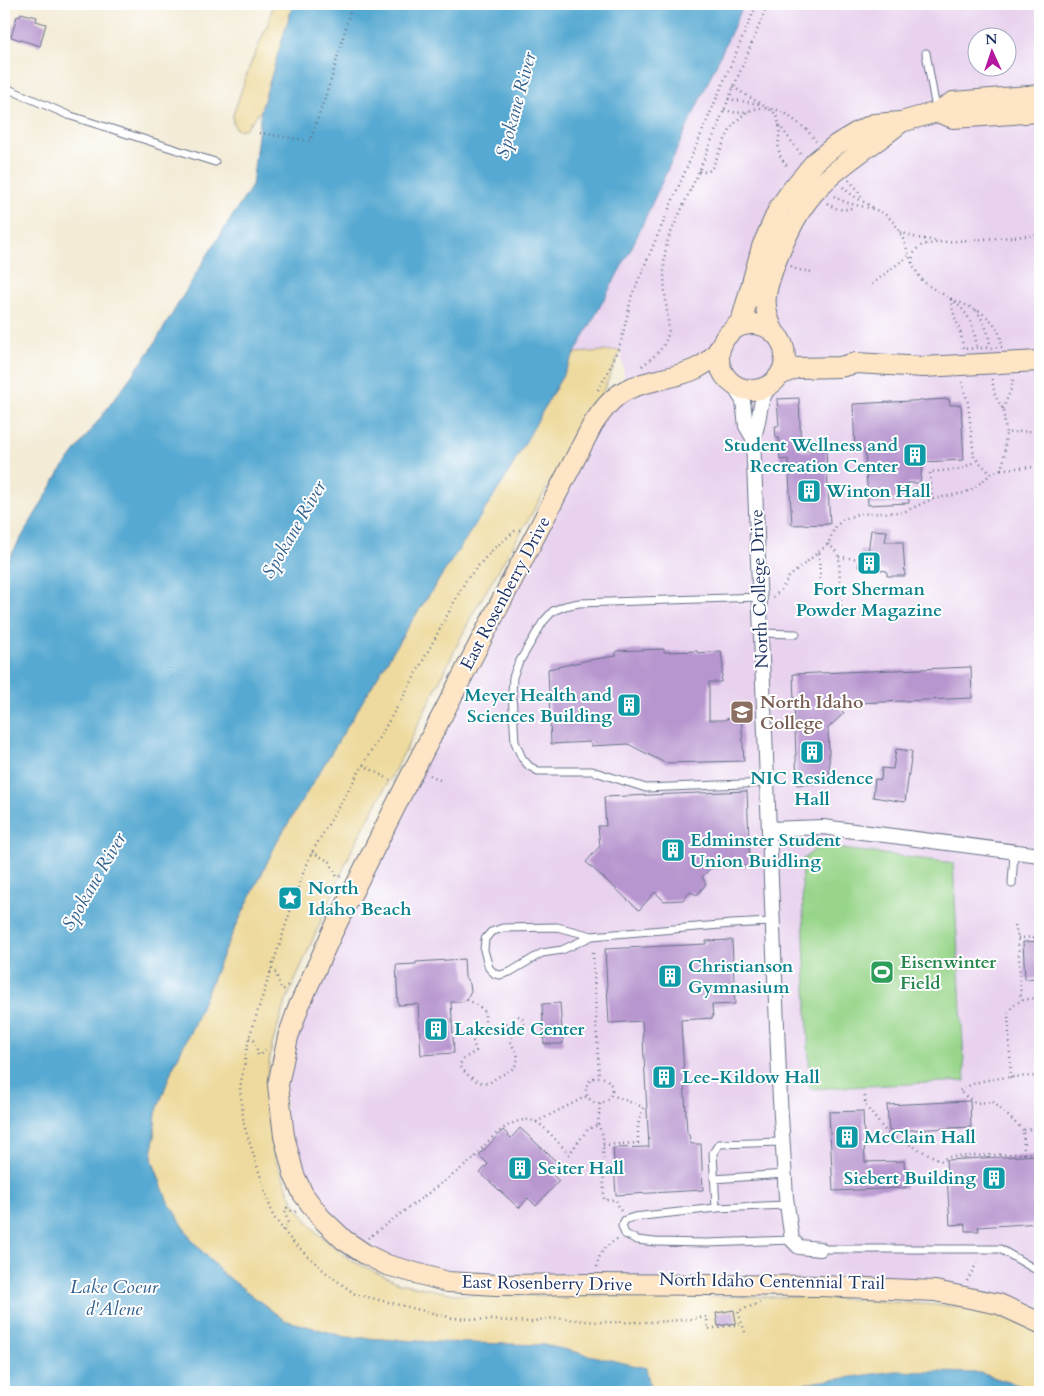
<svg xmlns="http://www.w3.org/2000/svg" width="1044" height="1396" font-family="Cardo,serif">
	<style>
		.built { fill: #e8d2ee; fill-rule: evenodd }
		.green { fill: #98d58a; stroke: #5a8274 }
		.sand { fill: #eeda9e; stroke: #84847e }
		.water { fill: #57a9d2; stroke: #396c98 }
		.building { fill: #b795cf }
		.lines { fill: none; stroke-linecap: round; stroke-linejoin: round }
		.lane-casing { stroke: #677188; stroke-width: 9 }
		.street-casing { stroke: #677188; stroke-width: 16 }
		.secondary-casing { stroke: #677188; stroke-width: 22 }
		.path { stroke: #677188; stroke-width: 2.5; stroke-dasharray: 1 4; stroke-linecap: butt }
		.lane { stroke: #fff; stroke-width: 7 }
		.street { stroke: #fff; stroke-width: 14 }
		.secondary { stroke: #fde5c5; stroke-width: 20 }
		.labels { text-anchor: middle; stroke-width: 4; stroke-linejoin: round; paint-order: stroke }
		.culture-label { font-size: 18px; font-weight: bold; fill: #0d838f; stroke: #fff; text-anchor: start }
		.street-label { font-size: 18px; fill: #1b2f5e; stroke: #fff }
		.education-label { font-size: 18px; font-weight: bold; fill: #785e54; stroke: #fff; text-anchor: start }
		.leisure-label { font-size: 18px; font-weight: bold; fill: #27864d; stroke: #fff; text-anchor: start }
		.water-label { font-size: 19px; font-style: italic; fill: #33608c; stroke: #fff }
	</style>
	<rect width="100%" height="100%" fill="#fff"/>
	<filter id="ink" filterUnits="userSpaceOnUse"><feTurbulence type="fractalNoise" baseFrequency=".02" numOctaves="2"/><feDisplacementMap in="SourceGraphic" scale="10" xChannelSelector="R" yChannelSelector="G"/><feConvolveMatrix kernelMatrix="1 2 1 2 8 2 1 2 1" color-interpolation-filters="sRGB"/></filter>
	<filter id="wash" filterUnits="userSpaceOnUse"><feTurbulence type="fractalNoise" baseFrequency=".0096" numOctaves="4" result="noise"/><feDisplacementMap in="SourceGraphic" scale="20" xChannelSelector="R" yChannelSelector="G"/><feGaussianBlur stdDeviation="1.12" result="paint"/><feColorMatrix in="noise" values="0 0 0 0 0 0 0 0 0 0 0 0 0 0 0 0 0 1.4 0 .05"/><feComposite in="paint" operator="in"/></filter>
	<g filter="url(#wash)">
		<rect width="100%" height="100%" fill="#f3ebd5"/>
		<path class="built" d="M744 4H1040V1323L999 1304 420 1275 321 1218 284 1136 288 1037 593 424 626 390 621 351 575 353 631 249ZM976 38H1006V68H976Z"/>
		<path class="green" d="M819 846 953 863 965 1081 810 1089 801 861Z"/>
		<g class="sand">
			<path d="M273 4H293L261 110 246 128 239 130 236 129 233 123V115L249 68 269 21Z"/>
			<path d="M621 350 602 394 587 416 570 449 472 615 405 751 353 847 284 1006 272 1045 267 1076 266 1110 275 1158 293 1201 316 1232 350 1260 399 1283 460 1295 812 1297 999 1309 1040 1332V1392L980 1373 763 1392H651L646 1368 436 1342 346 1337 284 1320 220 1271 192 1240 167 1200 152 1159 156 1113 172 1069 193 1026 225 949 278 840 406 630 505 479 575 353Z"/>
		</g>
		<g class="water">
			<path d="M293 4H744L631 249 575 353 505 479 406 630 278 840 225 949 193 1026 172 1069 156 1113 152 1159 167 1200 192 1240 220 1271 284 1320 346 1337 436 1342 545 1345 646 1368 651 1392H4V567L60 472 150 351 208 254 252 186 261 110Z"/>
			<path d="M895 1371 980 1373 1040 1392H744Z"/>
		</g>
		<g id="blocks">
			<g class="building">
				<path d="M21 13 37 17 36 21 46 24 40 46 11 37 17 16 19 17Z"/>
				<path d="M799 398 801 451 826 450 830 524 792 525 788 459 780 460 779 438H776L775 426H779L777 399Z"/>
				<path d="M949 399 950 405H961L964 460 923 462 920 483H908L909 503 868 505 865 450 855 451 853 404Z"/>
				<path d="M871 530 887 531 885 542H903L905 576H887V571L858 567 861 550 868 552Z"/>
				<path d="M664 649V652L697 651 698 653 721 651 723 667 721 682H709V720H724L741 713 744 761 665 763 628 744 591 746 590 742 551 744 548 669 589 660 616 656V651Z"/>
				<path d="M971 667 972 698 835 704 844 713 828 728 830 783 797 785 793 674Z"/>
				<path d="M896 749 912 751 905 802 873 797 875 779 881 780 882 768 893 769Z"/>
				<path d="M747 791 750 866 711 868 702 877 706 884 697 895 690 892 683 900 664 901 655 892 639 910 586 862 600 846 598 826H606L604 797Z"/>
				<path d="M732 940 735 1004 712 1005 713 1018 681 1020 687 1133 689 1135 691 1144H701L703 1190 616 1195 613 1148 649 1147 642 1021 609 1023 605 949 706 944V941Z"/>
				<path d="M1040 941V978L1025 979 1023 942Z"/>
				<path d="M464 959 465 977 470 984 471 991 466 1000 461 1002H451L454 1053 421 1055 418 1004 398 1005 396 965 416 964V962Z"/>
				<path d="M560 1003 563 1044H544L542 1004Z"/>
				<path d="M970 1101 971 1127 889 1131 887 1105Z"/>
				<path d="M863 1111 865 1162 904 1161 906 1188 833 1191 829 1112Z"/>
				<path d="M520 1128 559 1164 551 1173 559 1181 536 1206 528 1198 519 1208 480 1173 488 1164 479 1155 503 1130 511 1138Z"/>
				<path d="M1040 1155V1223L978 1227 979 1231H965V1224L950 1225 946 1160Z"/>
				<path d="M734 1310 736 1323 718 1326 716 1313Z"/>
			</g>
		</g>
	</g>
	<g filter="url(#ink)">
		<use href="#blocks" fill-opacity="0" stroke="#677188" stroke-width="1"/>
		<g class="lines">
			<g class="lane-casing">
				<g id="lane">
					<path d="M926 53 936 109"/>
					<path d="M4 87 68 115 215 162"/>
					<path d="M760 597 579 603 565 606 553 611 543 622 518 664 513 677 512 693 515 742 522 758 529 766 538 771H592L646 788 767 783"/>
					<path d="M761 633 796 634"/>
					<path d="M1012 884 1014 853"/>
					<path d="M592 936 557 927 503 928 491 932 485 939 484 950 489 968 495 974 500 975 510 972 542 953 562 950 592 936 732 924 772 922"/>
					<path d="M783 1142 719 1144 713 1153 716 1208 634 1217 625 1220 622 1226 625 1234 637 1240 655 1242 707 1243 792 1240"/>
					<path d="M714 1179 785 1174"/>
					<path d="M716 1208 787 1205"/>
					<path d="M820 1249H1000L1040 1272"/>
				</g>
			</g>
			<g class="street-casing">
				<g id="street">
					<path d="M774 382C755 401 763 416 753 438L780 1100 786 1197 792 1240 799 1247 820 1249"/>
					<path d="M733 385 743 401 746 426 753 438"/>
					<path d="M769 829 823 827 1040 855"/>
				</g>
			</g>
			<g class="secondary-casing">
				<g id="secondary">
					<path d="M937 112 953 118 1040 112"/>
					<circle cx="752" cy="357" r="33"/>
					<path d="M733 330 741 321 744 312 762 247 779 208 791 191 816 161 836 145 859 131 874 124 901 122 937 112 953 102 1040 95"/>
					<path d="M775 334C760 306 765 290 776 261 787 234 799 207 820 186 844 161 875 144 901 122"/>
					<path d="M722 344C703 381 658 374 626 390 611 398 602 411 593 424L406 785 332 933 299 1006 288 1037 278 1085 284 1136 294 1175 303 1194 321 1218 344 1240 365 1254 387 1265 448 1282 496 1285 597 1284 821 1286 935 1291 999 1304 1040 1323"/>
					<path d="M780 375 796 368 840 367 856 363 923 367 1040 361"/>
				</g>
			</g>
			<g class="path">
				<path d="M733 87 769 109 777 110 786 114 806 129 816 141"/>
				<path d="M728 99 759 104"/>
				<path d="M724 110 737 113 749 111"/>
				<path d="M779 125 801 154"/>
				<path d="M259 133 310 141 332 77 352 4"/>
				<path d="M699 171 705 172 711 170C723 148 732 108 763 108 770 108 775 112 777 118 785 137 769 148 789 168"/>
				<path d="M849 180 856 188 863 199"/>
				<path d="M843 187C852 197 864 201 875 209"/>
				<path d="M834 196C850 208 871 204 887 216 906 231 906 258 920 277 925 285 933 288 941 293 966 308 973 319 977 348"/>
				<path d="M827 203C836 210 843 211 854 207"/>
				<path d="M900 232 917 238 939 241"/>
				<path d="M912 263 913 255 917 249 922 245 942 242 1040 235"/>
				<path d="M791 266 797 270 813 272"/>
				<path d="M872 284 908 256"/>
				<path d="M951 299C976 309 1000 317 1002 347L963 349C962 328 952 317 951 299Z"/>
				<path d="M976 310C984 322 989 332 990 346"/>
				<path d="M642 366C656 355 666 347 669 330 666 300 660 268 668 239L699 171 768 4"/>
				<path d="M992 379 995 396 1003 409 1006 433 1031 431"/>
				<path d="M962 382 968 403 974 457 991 474"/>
				<path d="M598 390 608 372 621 342 632 295 757 4"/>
				<path d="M1003 409 1011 389 1013 379"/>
				<path d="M1001 469 1033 467"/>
				<path d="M932 499 930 472 961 469 976 461"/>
				<path d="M520 530 515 531 492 550 466 580 410 685 312 852 300 881 249 1038 240 1088 244 1125 273 1216 291 1240 324 1271 355 1294 453 1318 532 1322C553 1314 580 1322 602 1322 637 1323 672 1322 707 1317L708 1329 742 1324"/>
				<path d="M828 544 835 550 839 557 841 608"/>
				<path d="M819 553 820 582"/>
				<path d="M839 557 859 559"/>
				<path d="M773 597 781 590 789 577 828 544 834 529 842 520 857 514 904 512 932 499 964 493 974 488 991 474 1001 469 1004 459 1006 433"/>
				<path d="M363 765 390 780"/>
				<path d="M430 775 440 780"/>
				<path d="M312 852 330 862 337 877 341 876"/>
				<path d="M1015 925 1018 938 1021 1000"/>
				<path d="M1018 938 1040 937"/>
				<path d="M593 953 599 1077"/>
				<path d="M270 972 276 973 281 989H284L290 983"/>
				<path d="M467 1000 474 1003 485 1012V1026"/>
				<path d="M518 1016 522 1018 525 1026C522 1031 513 1032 511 1039 510 1048 522 1052 516 1064 512 1072 504 1073 498 1077 494 1079 492 1082 488 1083 476 1084 465 1074 460 1065L462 1060 476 1051 472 1038 474 1032 483 1026 500 1027Z"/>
				<path d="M249 1038 255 1041 258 1055H261L266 1048 268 1049"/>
				<circle cx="599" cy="1090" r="13"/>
				<path d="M1011 1078 1008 1013C1016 999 1026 999 1040 998"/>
				<path d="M865 1096V1105L887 1133 942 1161 947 1157 1040 1153"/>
				<path d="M600 1104 598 1125 603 1135 604 1200H616L621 1211"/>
				<path d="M536 1122 587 1096"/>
				<path d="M1023 1130 993 1102 975 1103 959 1091C982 1076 1013 1077 1040 1076"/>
				<path d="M603 1145 638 1143V1125L643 1107 612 1095"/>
				<path d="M1024 1154 1023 1130 1040 1128"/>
				<path d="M282 1230 288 1224 285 1210 287 1208 293 1212 297 1211"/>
				<path d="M368 1238 474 1159C484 1143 515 1111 536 1122 546 1127 560 1145 569 1154L588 1129 598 1125"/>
				<path d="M597 1267C599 1252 605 1246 618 1239"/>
				<path d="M967 1281 979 1259"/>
				<path d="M745 1332 738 1311 760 1303"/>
			</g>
			<use href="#lane" class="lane"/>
			<use href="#street" class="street"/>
			<use href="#secondary" class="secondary"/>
		</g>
	</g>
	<defs>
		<g id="building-square" transform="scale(1.25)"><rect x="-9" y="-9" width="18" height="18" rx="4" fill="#0f9aa8" stroke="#fff"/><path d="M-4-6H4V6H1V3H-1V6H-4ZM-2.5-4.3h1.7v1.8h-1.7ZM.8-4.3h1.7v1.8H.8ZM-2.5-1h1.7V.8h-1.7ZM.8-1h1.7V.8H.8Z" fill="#fff"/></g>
		<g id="university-square" transform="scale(1.25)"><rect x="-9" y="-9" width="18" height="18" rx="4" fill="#8d6e63" stroke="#fff"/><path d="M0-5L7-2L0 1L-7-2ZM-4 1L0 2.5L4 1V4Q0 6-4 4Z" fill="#fff"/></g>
		<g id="sight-square" transform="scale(1.25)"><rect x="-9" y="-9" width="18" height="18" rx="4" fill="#0f9aa8" stroke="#fff"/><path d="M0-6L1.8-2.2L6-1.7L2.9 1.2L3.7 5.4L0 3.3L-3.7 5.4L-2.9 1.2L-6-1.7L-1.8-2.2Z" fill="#fff"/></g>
		<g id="stadium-square" transform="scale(1.25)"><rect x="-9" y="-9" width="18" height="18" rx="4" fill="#2e9e5b" stroke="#fff"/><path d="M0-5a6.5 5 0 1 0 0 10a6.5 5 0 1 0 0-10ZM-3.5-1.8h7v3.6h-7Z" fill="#fff"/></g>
	</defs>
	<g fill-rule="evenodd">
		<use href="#building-square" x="915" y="455"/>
		<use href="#building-square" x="809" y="491"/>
		<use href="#building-square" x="869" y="563"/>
		<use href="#building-square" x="629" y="705"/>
		<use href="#university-square" x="742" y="712"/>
		<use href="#building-square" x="812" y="752"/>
		<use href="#building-square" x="673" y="850"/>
		<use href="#sight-square" x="290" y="898"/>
		<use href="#stadium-square" x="882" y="972"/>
		<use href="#building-square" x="670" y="976"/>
		<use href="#building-square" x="436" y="1029"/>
		<use href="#building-square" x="664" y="1077"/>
		<use href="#building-square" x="847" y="1137"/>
		<use href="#building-square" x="520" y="1168"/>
		<use href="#building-square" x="994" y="1178"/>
	</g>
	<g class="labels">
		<g class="culture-label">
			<text x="898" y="451" text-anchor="end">Student Wellness and<tspan x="898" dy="21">Recreation Center</tspan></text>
			<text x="826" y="497">Winton Hall</text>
			<text x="869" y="595" text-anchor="middle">Fort Sherman<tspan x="869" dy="21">Powder Magazine</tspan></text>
			<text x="612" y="701" text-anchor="end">Meyer Health and<tspan x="612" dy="21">Sciences Building</tspan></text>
			<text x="812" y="784" text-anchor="middle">NIC Residence<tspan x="812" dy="21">Hall</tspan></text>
			<text x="690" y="846">Edminster Student<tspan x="690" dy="21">Union Buidling</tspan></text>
			<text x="308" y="894">North<tspan x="308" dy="21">Idaho Beach</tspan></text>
			<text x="688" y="972">Christianson<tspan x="688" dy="21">Gymnasium</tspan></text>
			<text x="454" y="1035">Lakeside Center</text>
			<text x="682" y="1083">Lee-Kildow Hall</text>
			<text x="864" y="1143">McClain Hall</text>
			<text x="538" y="1174">Seiter Hall</text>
			<text x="976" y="1184" text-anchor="end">Siebert Building</text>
		</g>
		<g class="street-label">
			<text transform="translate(759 589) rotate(-92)" y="6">North College Drive</text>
			<text transform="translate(505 593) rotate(-62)" y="6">East Rosenberry Drive</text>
			<text transform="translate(772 1281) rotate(1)" y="6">North Idaho Centennial Trail</text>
			<text transform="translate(547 1283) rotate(1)" y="6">East Rosenberry Drive</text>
		</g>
		<g class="education-label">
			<text x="760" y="708">North Idaho<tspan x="760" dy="21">College</tspan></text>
		</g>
		<g class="leisure-label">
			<text x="900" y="968">Eisenwinter<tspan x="900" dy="21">Field</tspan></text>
		</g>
		<g class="water-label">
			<text transform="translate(515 105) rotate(-75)" y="7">Spokane River</text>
			<text transform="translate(293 529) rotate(-60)" y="7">Spokane River</text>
			<text transform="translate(93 881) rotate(-60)" y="7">Spokane River</text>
			<text x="114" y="1293">Lake Coeur<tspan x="114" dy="22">d'Alene</tspan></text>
		</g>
	</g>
	<rect width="1044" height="1396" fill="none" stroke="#fff" stroke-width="20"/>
	<g transform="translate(992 52) rotate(357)"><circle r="24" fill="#ffffff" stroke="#a4acbf"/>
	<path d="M0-4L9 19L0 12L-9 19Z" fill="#b5179e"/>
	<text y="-8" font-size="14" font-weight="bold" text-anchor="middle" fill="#1b2f5e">N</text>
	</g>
</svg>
